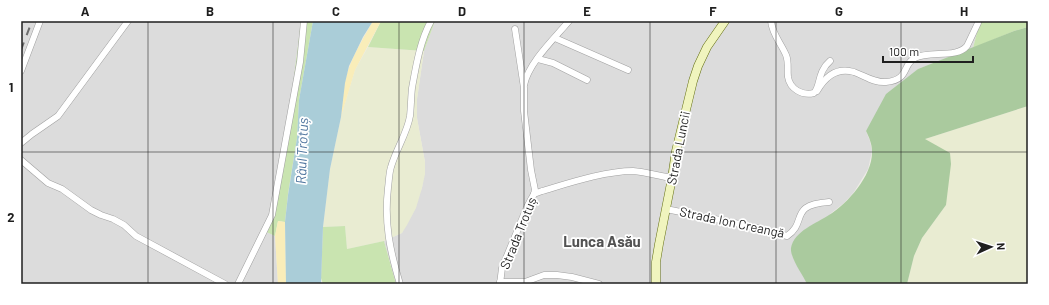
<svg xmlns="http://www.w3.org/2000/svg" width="1049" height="305" font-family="Barlow,sans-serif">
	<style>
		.residential { fill: #dcdcdc }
		.farmland { fill: #e9ecd2 }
		.grass { fill: #c9e4b0 }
		.forest { fill: #aaca9e }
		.sand { fill: #f9edb9 }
		.water { fill: #aacdd8 }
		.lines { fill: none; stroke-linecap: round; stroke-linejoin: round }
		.stream { stroke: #aacdd8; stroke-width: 2 }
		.minor-casing { stroke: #a0a0a0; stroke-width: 7 }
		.secondary-casing { stroke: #616d0e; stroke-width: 9 }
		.minor { stroke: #fff; stroke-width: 6 }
		.secondary { stroke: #f0f4be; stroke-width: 8 }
		.rail { stroke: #6d6d6d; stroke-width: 2; stroke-dasharray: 8 8; stroke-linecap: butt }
		.grid { fill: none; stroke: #1f1f1f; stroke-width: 1; stroke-opacity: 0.55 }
		.labels { text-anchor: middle; stroke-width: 3.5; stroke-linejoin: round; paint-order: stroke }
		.street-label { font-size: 13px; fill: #1f1f1f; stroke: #fff }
		.water-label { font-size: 14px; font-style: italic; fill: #50769f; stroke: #fff }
		.quarter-label { font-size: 15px; font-weight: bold; fill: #525252; stroke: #fff }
		.neatline { fill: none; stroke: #1f1f1f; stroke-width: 1.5 }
		.grid-label { font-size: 13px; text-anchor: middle; font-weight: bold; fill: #1f1f1f }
	</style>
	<rect width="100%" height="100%" fill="#eeece6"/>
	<g class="residential">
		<path d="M21 21H301L291 100 270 213 262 230 275 236 278 284H21Z"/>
		<path d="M435 21H980L973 48 918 69 866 131 870 141 872 151 868 169 854 192 844 203 830 214 807 284H396L384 241 402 233 422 188 425 162 417 118V99L424 51Z"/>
	</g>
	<g class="farmland">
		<path d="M368 47 424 51 417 99V118L425 162V174L422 188 416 208 407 225 402 233 384 241 347 249 345 226 323 227 330 169 341 117 355 70Z"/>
		<path d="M1028 106V284H907L914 256 922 238 946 205 925 139Z"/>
	</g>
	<g class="grass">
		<path d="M301 21H313L299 100 297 138 288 194 285 222 278 221 275 236 262 230 270 213 291 100Z"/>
		<path d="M381 21H435L424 51 368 47Z"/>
		<path d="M980 21H1028V27L1014 31 973 48Z"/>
		<path d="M345 226 347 249 384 241 396 284H323L321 278 323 227Z"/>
	</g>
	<path class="forest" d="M1028 27V106L925 139 950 153 951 164 946 205 922 238 914 256 907 284H807C803 275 790 258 791 248 794 231 817 223 829 215 848 203 873 175 872 151 872 144 869 137 866 131L886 94 918 69 1014 31Z"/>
	<g class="sand">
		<path d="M373 21H381L355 70 341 117C343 100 343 81 350 65 356 50 365 35 373 21Z"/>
		<path d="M278 221 285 222 286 284H278L275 236Z"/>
	</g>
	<path class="water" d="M313 21H373L363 37 349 66 345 83 341 117 330 169 323 227 321 284H286L285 222 288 195 297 138 299 100Z"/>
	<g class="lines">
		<g class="stream">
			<path d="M21 233V238"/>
			<path d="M21 242V253"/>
		</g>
		<g class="minor-casing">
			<g id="minor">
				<path d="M771 21C772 34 781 43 786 55 789 62 787 69 788 77 790 89 802 96 814 93 821 86 817 72 830 61"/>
				<path d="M555 38 628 70"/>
				<path d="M538 59 553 63 587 80"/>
				<path d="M21 71 40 21"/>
				<path d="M524 85C529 62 554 39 569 21"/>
				<path d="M817 91C825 77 837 67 854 72 865 76 874 83 886 82 910 80 902 64 915 58 929 50 956 59 967 46L978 23"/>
				<path d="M21 143 32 134 58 116 128 21"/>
				<path d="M21 160 48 183 62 189 91 210 101 215 113 219 124 225 136 236 225 284"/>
				<path d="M534 194 542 191C569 183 605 171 633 171 646 172 659 176 672 178"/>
				<path d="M666 209 749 226 787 236C808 222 788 205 829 202"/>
				<path d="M500 282H525L544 275H557L572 277 599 284"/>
				<path d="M238 284 272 215 300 62 304 21"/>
				<path d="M400 284C390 251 384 223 388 188 389 181 389 173 391 167 396 149 407 134 410 116 411 107 411 97 412 88 416 66 420 41 431 21"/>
				<path d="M500 284 502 268 527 207 534 194 535 190 531 170 524 111V88L515 29"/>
			</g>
		</g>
		<g class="secondary-casing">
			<path id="secondary" d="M656 284V262L659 244 672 178 676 151 693 81 698 66 707 47 725 21"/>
		</g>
		<use href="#minor" class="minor"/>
		<use href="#secondary" class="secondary"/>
		<path class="rail" d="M21 50 32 21"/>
	</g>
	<path class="grid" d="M148 21V284M273 21V284M399 21V284M524 21V284M650 21V284M776 21V284M901 21V284M21 152H1028"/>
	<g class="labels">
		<g class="street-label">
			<text transform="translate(678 148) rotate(-79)" y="5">Strada Luncii</text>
			<text transform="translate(732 222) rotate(12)" y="5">Strada Ion Creangă</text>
			<text transform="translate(518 233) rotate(-68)" y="5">Strada Trotuș</text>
		</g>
		<g class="water-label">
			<text transform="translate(302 151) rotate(-88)" y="5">Râul Trotuș</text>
		</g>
		<g class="quarter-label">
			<text x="602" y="247">Lunca Asău</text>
		</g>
	</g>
	<rect width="1049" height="305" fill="none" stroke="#ffffff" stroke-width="44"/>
	<g transform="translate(991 247) rotate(87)" stroke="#ffffff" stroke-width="3" paint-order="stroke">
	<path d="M0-3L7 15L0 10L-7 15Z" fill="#1f1f1f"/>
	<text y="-6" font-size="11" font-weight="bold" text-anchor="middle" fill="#1f1f1f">N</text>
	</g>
	<path d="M883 56v6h90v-6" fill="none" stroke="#1f1f1f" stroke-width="2"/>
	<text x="889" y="56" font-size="12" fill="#1f1f1f" stroke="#ffffff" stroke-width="3" paint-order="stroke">100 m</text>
	<rect x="22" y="22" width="1005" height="261" class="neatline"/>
	<g class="grid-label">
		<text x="85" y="16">A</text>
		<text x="210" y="16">B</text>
		<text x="336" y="16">C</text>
		<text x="462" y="16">D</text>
		<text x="587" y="16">E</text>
		<text x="713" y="16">F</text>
		<text x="839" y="16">G</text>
		<text x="964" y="16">H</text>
		<text x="11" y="92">1</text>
		<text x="11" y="222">2</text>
	</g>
</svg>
